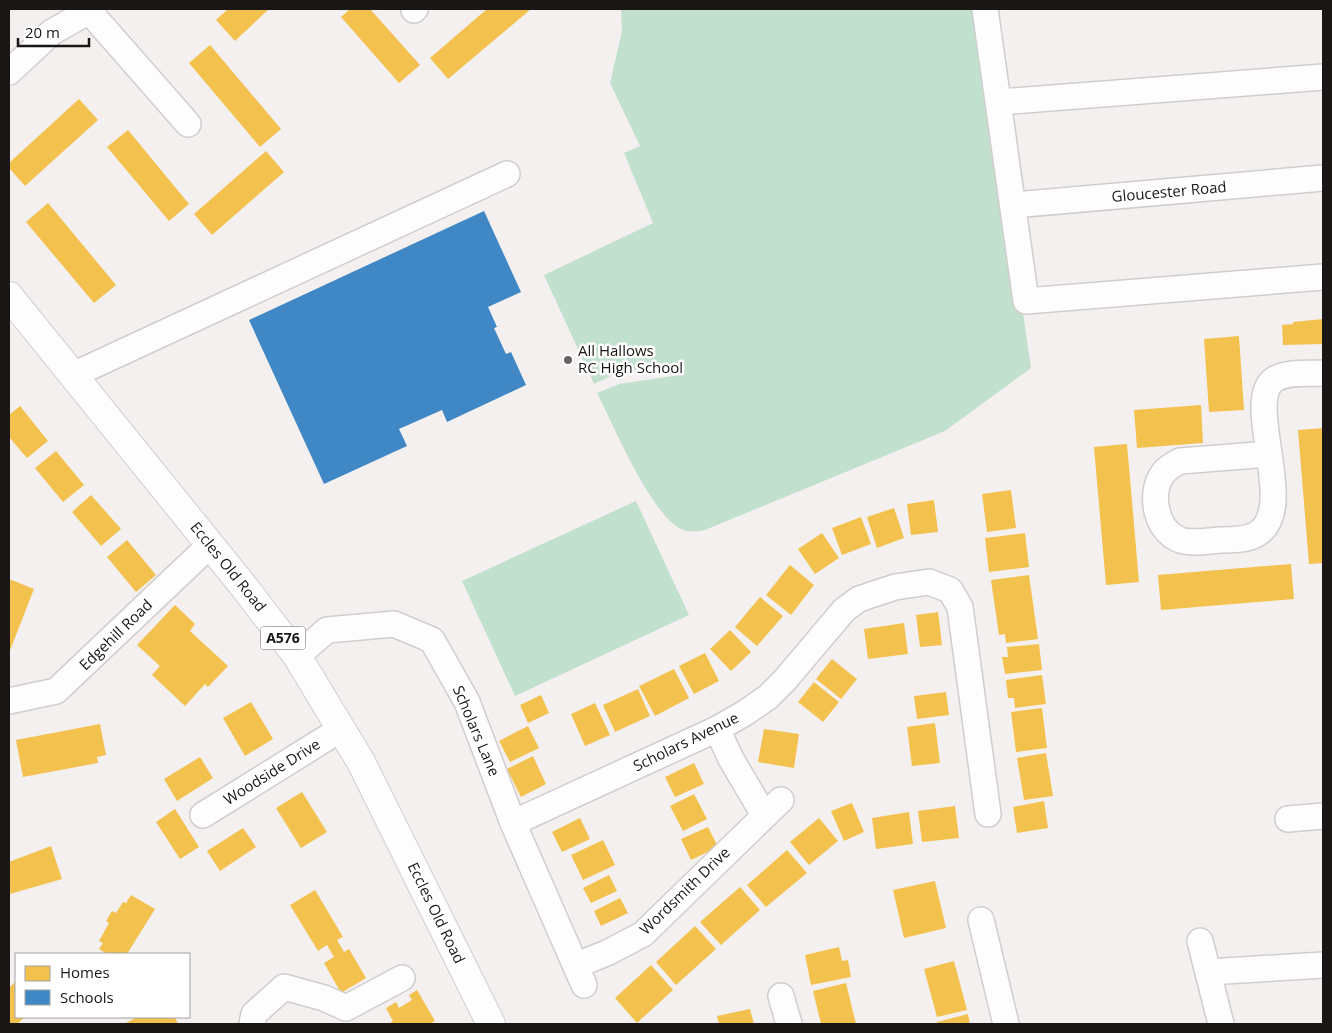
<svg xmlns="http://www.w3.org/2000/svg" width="1332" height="1033" font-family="'Open Sans',sans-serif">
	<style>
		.green { fill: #c2e0ce }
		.homes { fill: #f2c14e }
		.schools { fill: #3f88c5 }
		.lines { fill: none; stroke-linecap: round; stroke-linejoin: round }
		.minor-casing { stroke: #d1cdcd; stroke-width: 28 }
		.major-casing { stroke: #d1cdcd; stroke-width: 30 }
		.minor { stroke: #fefdfd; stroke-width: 25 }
		.major { stroke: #fefdfd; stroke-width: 28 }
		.poi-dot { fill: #666262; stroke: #fff; stroke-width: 2 }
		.labels { text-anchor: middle; stroke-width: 5; stroke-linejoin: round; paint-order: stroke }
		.shield { fill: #fff; stroke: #5e5c5b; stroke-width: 1 }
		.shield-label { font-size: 14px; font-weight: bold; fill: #191615 }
		.street-label { font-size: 15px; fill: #191615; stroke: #fff }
		.poi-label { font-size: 15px; fill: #191615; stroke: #fff; text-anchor: start }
	</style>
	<rect width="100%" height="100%" fill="#f5f0f0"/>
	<g class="green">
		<path d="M621 9H979L1031 368 945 431 705 530C697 532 690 532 683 530 652 518 613 424 597 393L619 384 680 375 678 363 613 375 594 384 544 275 653 223 624 153 640 146 610 83 622 31Z"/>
		<path d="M636 501 689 615 515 696 462 581Z"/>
	</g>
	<g class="homes">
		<path d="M228 9H269L235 41 216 20Z"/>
		<path d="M350 9H370L420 65 399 83 341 17Z"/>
		<path d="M487 9H531L448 79 430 58Z"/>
		<path d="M210 45 281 129 260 147 189 63Z"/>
		<path d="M79 99 98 120 25 186 9 168V163Z"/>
		<path d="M128 130 189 204 169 221 107 147Z"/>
		<path d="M266 151 284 172 212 235 194 214Z"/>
		<path d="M48 203 116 285 94 303 26 222Z"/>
		<path d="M1323 319V344L1283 345 1282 325 1293 324V322Z"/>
		<path d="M1239 336 1244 410 1209 412 1204 339Z"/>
		<path d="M1201 405 1203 443 1137 448 1134 410Z"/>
		<path d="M20 406 48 441 27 458 9 437V415Z"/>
		<path d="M1323 428V563L1309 564 1298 430Z"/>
		<path d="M1127 444 1139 582 1106 585 1094 447Z"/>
		<path d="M56 451 84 485 63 502 35 468Z"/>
		<path d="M1011 490 1016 528 987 532 982 494Z"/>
		<path d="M91 495 121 529 101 546 72 512Z"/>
		<path d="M934 500 938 532 911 535 907 504Z"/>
		<path d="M894 508 904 538 877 548 867 517Z"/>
		<path d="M861 517 871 544 842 555 832 528Z"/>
		<path d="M822 533 839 558 815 574 798 549Z"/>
		<path d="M1025 533 1029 567 989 572 985 538Z"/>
		<path d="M127 540 156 575 136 592 107 557Z"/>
		<path d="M1291 564 1294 599 1161 610 1158 575Z"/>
		<path d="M790 565 814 585 791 615 766 595Z"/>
		<path d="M1029 575 1038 639 1006 643 1005 634 999 635 991 580Z"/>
		<path d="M9 579 34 589 9 653Z"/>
		<path d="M760 597 783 616 757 646 735 627Z"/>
		<path d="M175 605 195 624 190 631 228 666 208 687 205 684 185 706 152 675 160 666 137 645Z"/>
		<path d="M938 612 942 645 920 647 916 615Z"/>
		<path d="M904 623 908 654 868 659 864 629Z"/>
		<path d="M730 630 751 652 731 671 710 649Z"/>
		<path d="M1039 644 1042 670 1005 674 1002 657H1008L1007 647Z"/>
		<path d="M705 653 719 681 694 694 679 666Z"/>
		<path d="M832 659 857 679 841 699 816 679Z"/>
		<path d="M674 669 689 698 655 716 639 686Z"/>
		<path d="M1042 675 1046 704 1015 708 1014 698H1008L1006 680Z"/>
		<path d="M814 682 839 702 823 722 798 702Z"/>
		<path d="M638 689 650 716 615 732 603 705Z"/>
		<path d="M946 692 949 715 917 719 914 696Z"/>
		<path d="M541 695 549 713 528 723 520 705Z"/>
		<path d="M251 702 273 739 245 756 223 718Z"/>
		<path d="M595 703 610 735 585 746 571 714Z"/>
		<path d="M1042 708 1047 748 1016 752 1011 712Z"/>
		<path d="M935 723 940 763 912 766 907 727Z"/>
		<path d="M100 724 106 755 97 757 98 763 23 777 16 740Z"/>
		<path d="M528 726 539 748 510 762 499 741Z"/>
		<path d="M764 729 799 734 794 768 758 762Z"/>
		<path d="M1046 753 1053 796 1024 800 1017 758Z"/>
		<path d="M533 756 546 784 521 797 507 769Z"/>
		<path d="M200 757 213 778 177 801 164 779Z"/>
		<path d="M694 763 704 784 675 797 665 777Z"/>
		<path d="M302 792 327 832 301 848 276 808Z"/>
		<path d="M694 794 707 819 683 831 670 806Z"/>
		<path d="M1044 801 1048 828 1017 833 1013 807Z"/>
		<path d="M852 803 864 832 844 841 831 811Z"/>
		<path d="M955 806 959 838 922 842 918 811Z"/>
		<path d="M175 809 199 847 180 859 156 822Z"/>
		<path d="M909 812 913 844 876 849 872 818Z"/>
		<path d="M580 818 590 839 562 852 552 832Z"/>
		<path d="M819 818 838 841 809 865 790 842Z"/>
		<path d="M708 827 718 847 691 860 681 839Z"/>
		<path d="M243 828 256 847 220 871 207 851Z"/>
		<path d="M603 840 615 865 583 880 571 855Z"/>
		<path d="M51 846 62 879 10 894 9 862Z"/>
		<path d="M787 850 807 873 766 907 747 885Z"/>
		<path d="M609 875 617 891 591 903 583 888Z"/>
		<path d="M935 881 946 928 904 938 893 890Z"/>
		<path d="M740 887 760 910 721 945 700 922Z"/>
		<path d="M315 890 343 937 337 940 344 952 349 949 366 978 341 993 324 963 334 957 327 945 318 951 290 905Z"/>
		<path d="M131 895 155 909 127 954H107L99 949 103 943 99 941 109 923 106 921 112 911 116 913 123 902 126 903Z"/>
		<path d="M620 898 628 913 601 926 594 911Z"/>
		<path d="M695 926 716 949 676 985 656 962Z"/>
		<path d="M839 947 842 961 848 960 851 977 811 985 805 955Z"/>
		<path d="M954 961 967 1010 937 1017 924 969Z"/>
		<path d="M651 965 673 990 637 1023 615 998Z"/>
		<path d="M16 981V1017H25L17 1024H11L9 1022V988Z"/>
		<path d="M846 983 856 1024H821L813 991Z"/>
		<path d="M417 990 435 1021 429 1024H388L393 1021 386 1008 396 1002 399 1008 412 1000 409 995Z"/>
		<path d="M750 1009 754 1024H719L717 1016Z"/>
		<path d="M968 1014 970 1024H938L937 1022Z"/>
		<path d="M137 1017H174L179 1024H124Z"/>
	</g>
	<path class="schools" d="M484 211 521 292 488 307 497 327 494 328 506 354 511 352 526 385 447 422 442 410 399 429 407 446 324 484 249 320Z"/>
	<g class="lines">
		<g class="minor-casing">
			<g id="minor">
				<path d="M985 9 1026 301 1323 277"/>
				<path d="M414 10 415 9"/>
				<path d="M89 11 188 124"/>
				<path d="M9 72 52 32 93 9"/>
				<path d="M999 102 1323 77"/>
				<path d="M1014 205 1323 178"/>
				<path d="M73 375 507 174"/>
				<path d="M1269 454 1180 461C1173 465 1166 468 1162 475 1149 495 1156 531 1180 540 1192 544 1208 541 1221 540 1232 540 1245 540 1255 535 1301 512 1241 400 1275 379 1289 371 1308 374 1323 373"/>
				<path d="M297 656 327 630 394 624 432 640 467 702 513 823 584 985"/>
				<path d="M9 701 56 691 210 545"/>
				<path d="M717 729 731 759 764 815"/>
				<path d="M203 815 341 729"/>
				<path d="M1288 819 1323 816"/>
				<path d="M513 823 717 729 745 713 768 697 785 680 844 610 859 599 895 587 929 582 950 590 960 607 988 814"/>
				<path d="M981 920 1006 1024"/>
				<path d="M1200 941 1221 1024"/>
				<path d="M577 965 609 952 643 934 781 800"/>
				<path d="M1208 972 1323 965"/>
				<path d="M781 996 789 1024"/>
				<path d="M252 1024 254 1014 284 987 324 998 346 1008 402 978"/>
			</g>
		</g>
		<g class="major-casing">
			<path id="major" d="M9 296 245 588 297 656 361 762 491 1024"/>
		</g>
		<use href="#minor" class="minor"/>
		<use href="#major" class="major"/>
	</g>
	<circle class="poi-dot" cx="568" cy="360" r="5"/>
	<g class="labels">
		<rect class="shield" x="260.5" y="626.5" width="45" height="23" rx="4"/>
		<g class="shield-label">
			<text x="283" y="643">A576</text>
		</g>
		<g class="street-label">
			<text transform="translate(1169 192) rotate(-5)" y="5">Gloucester Road</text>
			<text transform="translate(228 567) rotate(51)" y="5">Eccles Old Road</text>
			<text transform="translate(116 635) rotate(-44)" y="5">Edgehill Road</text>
			<text transform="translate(476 731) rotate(67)" y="5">Scholars Lane</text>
			<text transform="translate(686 742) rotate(-26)" y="5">Scholars Avenue</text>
			<text transform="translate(272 772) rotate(-32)" y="5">Woodside Drive</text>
			<text transform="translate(685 891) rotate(-44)" y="5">Wordsmith Drive</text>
			<text transform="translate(436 913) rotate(64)" y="5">Eccles Old Road</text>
		</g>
		<g class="poi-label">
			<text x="578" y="356">All Hallows<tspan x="578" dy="17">RC High School</tspan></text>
		</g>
	</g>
	<rect width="1332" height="1033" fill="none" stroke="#191615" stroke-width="20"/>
	<rect x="15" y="953" width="175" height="65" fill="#ffffff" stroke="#a3a2a1"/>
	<rect x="25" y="966" width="25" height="15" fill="#f2c14e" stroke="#a3a2a1"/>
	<text x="60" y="978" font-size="15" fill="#191615">Homes</text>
	<rect x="25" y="990" width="25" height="15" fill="#3f88c5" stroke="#a3a2a1"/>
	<text x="60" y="1003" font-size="15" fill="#191615">Schools</text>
	<path d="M18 38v8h71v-8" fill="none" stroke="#191615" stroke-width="2.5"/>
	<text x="25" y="38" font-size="15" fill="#191615" stroke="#ffffff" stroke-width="4" paint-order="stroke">20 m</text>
</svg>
